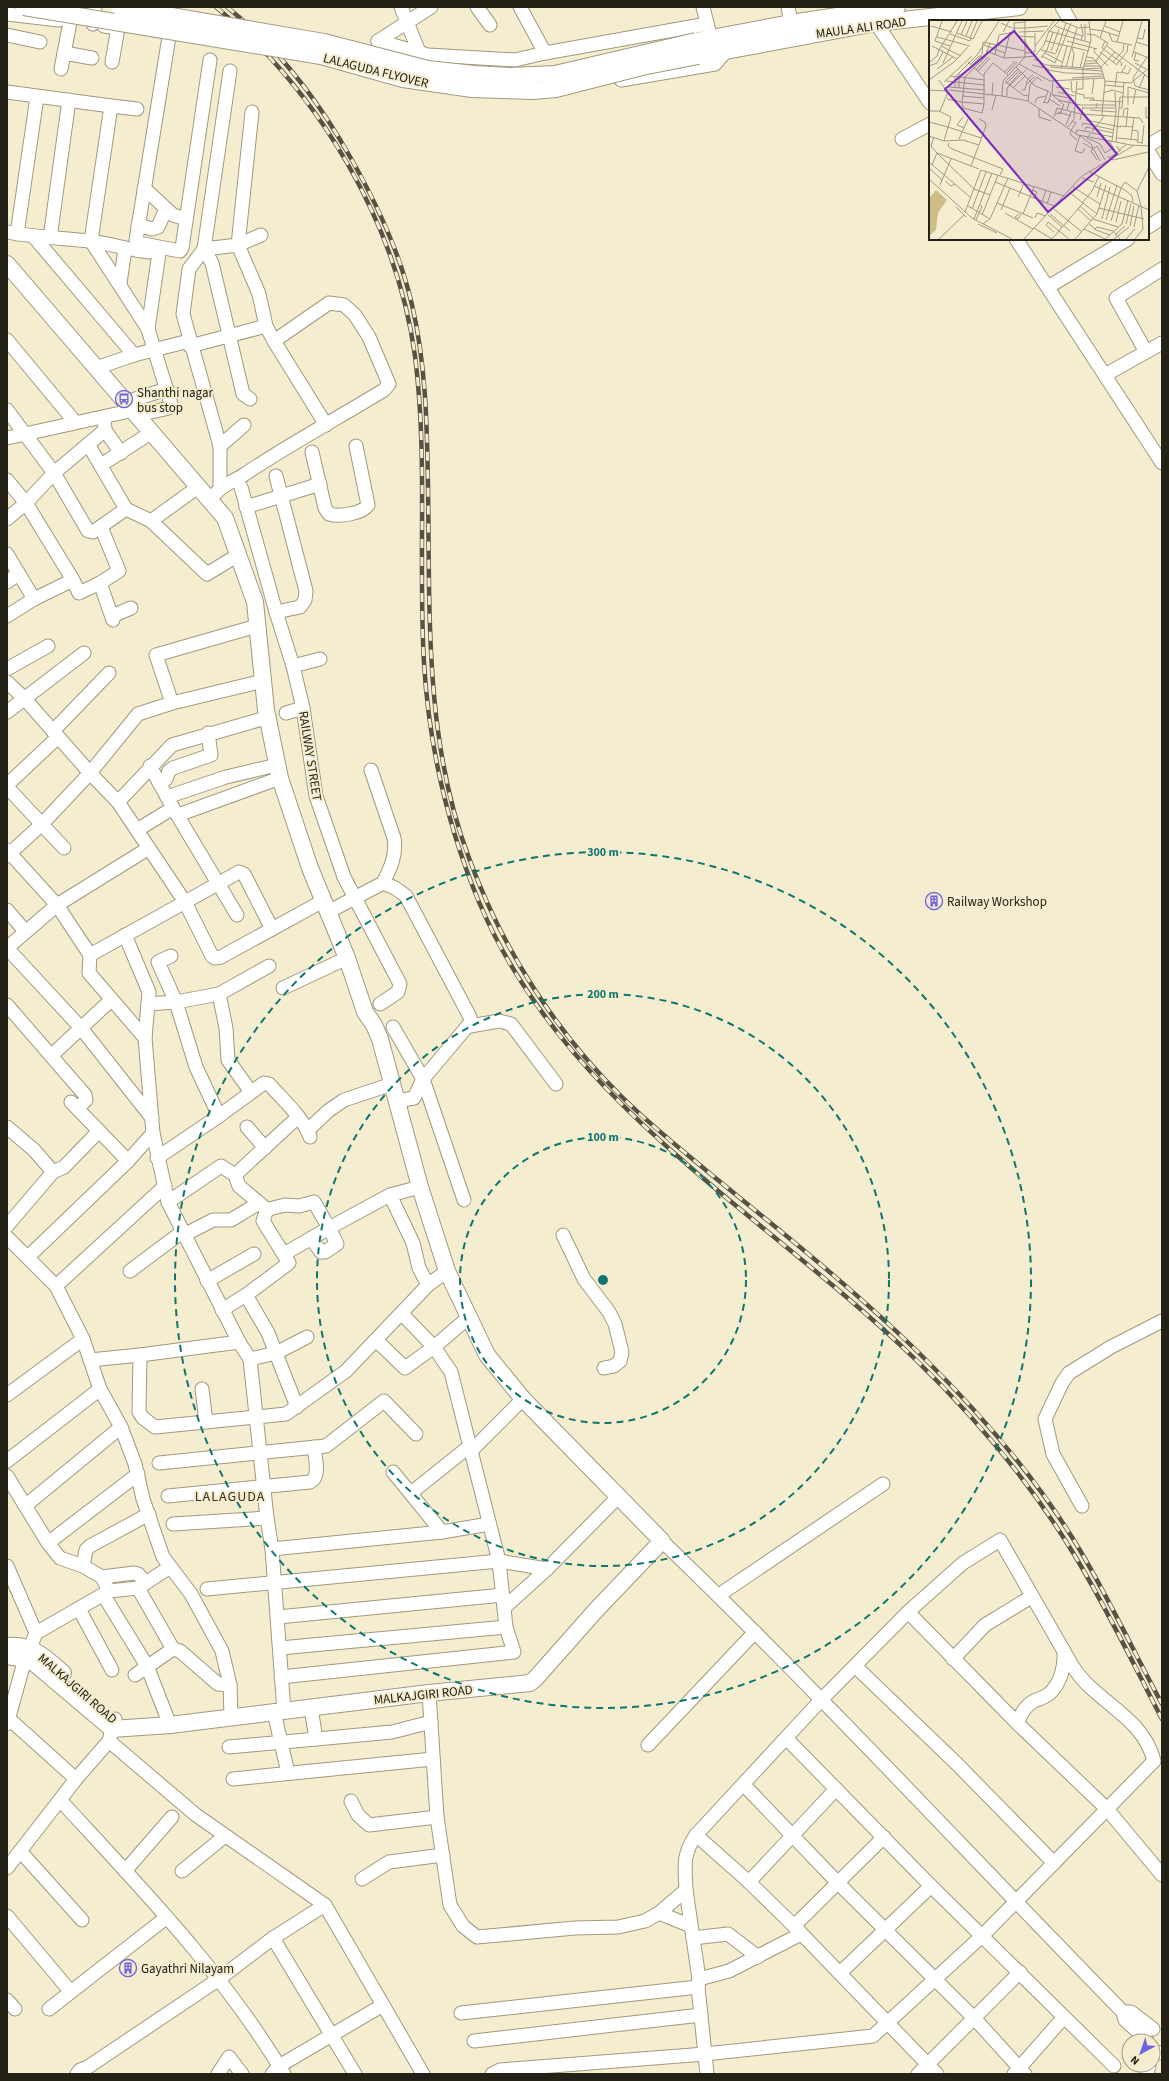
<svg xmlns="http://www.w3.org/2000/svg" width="1169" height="2081" font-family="'Source Sans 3',sans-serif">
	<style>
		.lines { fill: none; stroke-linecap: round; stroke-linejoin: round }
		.minor-casing { stroke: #a1997e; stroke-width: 15 }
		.major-casing { stroke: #a1997e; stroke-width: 18 }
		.minor { stroke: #fff; stroke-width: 13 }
		.major { stroke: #fff; stroke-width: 16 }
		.rail-casing { stroke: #575243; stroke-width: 4.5 }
		.rail { stroke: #f5edd0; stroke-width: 3; stroke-dasharray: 9; stroke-linecap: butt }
		.major-bridge-casing { stroke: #a1997e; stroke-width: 18; stroke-linecap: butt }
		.major-bridge { stroke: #fff; stroke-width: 16 }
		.ring { fill: none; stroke: #0f766e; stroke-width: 2; stroke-dasharray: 7 5 }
		.labels { text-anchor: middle; stroke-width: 4; stroke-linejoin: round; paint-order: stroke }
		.street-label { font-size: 13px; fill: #242116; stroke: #f5edd0 }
		.poi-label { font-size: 13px; fill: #242116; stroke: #f5edd0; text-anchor: start }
		.neighbourhood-label { font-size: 14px; letter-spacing: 1px; fill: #3b341c; stroke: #f5edd0 }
		.inset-road { fill: none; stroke: #a19b86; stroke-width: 1 }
		.view { fill: #7b2cbf; fill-opacity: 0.15; stroke: #7b2cbf; stroke-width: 2 }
		.inset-edge { fill: none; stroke: #242116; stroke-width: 2 }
		.centre { fill: #0f766e; stroke: #f5edd0; stroke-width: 2 }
		.ring-label { font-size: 12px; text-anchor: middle; font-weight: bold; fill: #0f766e; stroke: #f5edd0; stroke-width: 4; stroke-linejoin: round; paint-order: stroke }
	</style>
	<rect width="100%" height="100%" fill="#f5edd0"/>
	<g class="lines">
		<g class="minor-casing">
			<g id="minor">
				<path d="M401 7 419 52"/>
				<path d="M477 7 490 25"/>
				<path d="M520 7 545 53"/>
				<path d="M703 7 709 31"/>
				<path d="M788 7 791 23"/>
				<path d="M1062 7 1070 21"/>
				<path d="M7 14 59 20"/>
				<path d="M876 23 930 103"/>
				<path d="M93 24 95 7"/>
				<path d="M104 26 118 28 112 62"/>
				<path d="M7 35 40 42"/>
				<path d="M169 37 136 240 138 243 180 251 182 248 210 60"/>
				<path d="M378 41 428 55 515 60 545 53 707 24"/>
				<path d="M378 41 431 7"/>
				<path d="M64 53 92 58"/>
				<path d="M61 69 70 22"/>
				<path d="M621 80 715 64 727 50"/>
				<path d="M7 92 111 106 91 241 148 329 171 404 169 408 147 413 134 410 7 438"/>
				<path d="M111 106 137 109"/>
				<path d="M902 139 930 124"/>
				<path d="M1148 146 1162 137"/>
				<path d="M1148 151 1162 174"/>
				<path d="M144 188 173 215 186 219"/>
				<path d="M138 225 152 229 158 227 166 209"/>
				<path d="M1148 227 1162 218"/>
				<path d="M7 232C34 237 61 238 89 241 109 243 129 250 149 252"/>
				<path d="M17 234 37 97"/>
				<path d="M34 237 134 355"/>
				<path d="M50 238 69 100"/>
				<path d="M1016 239 1162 463"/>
				<path d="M120 283 125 249"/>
				<path d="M1048 287 1128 239"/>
				<path d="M148 329 159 253"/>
				<path d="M7 340 75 422"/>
				<path d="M274 341 326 425"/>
				<path d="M190 346 266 326 259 294 238 245 261 235"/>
				<path d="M1146 352 1116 298 1162 269"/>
				<path d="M96 368 134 355 189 341"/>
				<path d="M1105 375 1162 343"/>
				<path d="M250 399 243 394 212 263 204 249 238 245 252 112"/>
				<path d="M126 402 167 389"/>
				<path d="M7 410 54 473 88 531 93 532 126 509"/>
				<path d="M105 430 121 453"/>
				<path d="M88 444 126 509 151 521 207 574 238 555"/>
				<path d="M220 446 244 425"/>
				<path d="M312 452 325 508 329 514C339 517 362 514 368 505L356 446"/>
				<path d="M101 465 152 432"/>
				<path d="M7 480 26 503 73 580 79 593 100 583 119 571 101 527"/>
				<path d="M241 487 276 612 293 666 303 708 316 796 344 877 400 984 398 992 380 1004"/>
				<path d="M220 488V446L183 314 189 269 204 249 230 71"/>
				<path d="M215 494C223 484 235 481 245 474 290 444 338 418 384 390L389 384 369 337 355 315 344 305 329 303 274 341 266 326"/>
				<path d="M246 507 320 484"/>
				<path d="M7 519 26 503 54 473 105 430 104 418"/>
				<path d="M151 521 198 487"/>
				<path d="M7 554 34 599"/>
				<path d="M7 582 18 574"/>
				<path d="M100 583 113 620"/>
				<path d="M276 612 300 607 305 600 306 591 276 476"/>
				<path d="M7 616 34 599 73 580"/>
				<path d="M112 616 131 608"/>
				<path d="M293 666 320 659"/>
				<path d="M7 669 48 646"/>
				<path d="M7 682 24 698 90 773 118 802 185 902 212 956 215 958 221 957 323 901"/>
				<path d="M172 703 156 655 257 626"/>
				<path d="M7 712 84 653"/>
				<path d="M286 713 303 708"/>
				<path d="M53 731 109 673"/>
				<path d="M150 766 173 808 237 915"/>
				<path d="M159 783 166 779 169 771 173 768 211 755 208 733"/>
				<path d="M7 785 58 737"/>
				<path d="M7 787 64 848"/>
				<path d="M167 797 226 777 277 765"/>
				<path d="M118 802 172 745 269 717"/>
				<path d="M178 815 280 778"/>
				<path d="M137 830 173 808"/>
				<path d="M7 850 57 905 90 955 89 973 145 1038"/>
				<path d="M7 856 42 824 90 773 138 714 172 703 263 681"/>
				<path d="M383 883 395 888 406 896 470 1017 471 1022 423 1079 414 1098 397 1101"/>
				<path d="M7 910 25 931"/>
				<path d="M328 912 383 883C390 869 397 855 394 838L371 770"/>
				<path d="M125 935 149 992 145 1038 153 1133 168 1202 239 1342 250 1359 267 1518 272 1549 284 1711"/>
				<path d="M7 948 81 1028 152 1118"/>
				<path d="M7 948 57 905 149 848"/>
				<path d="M90 955 239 872 244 874 272 929"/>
				<path d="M171 956 158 962 176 1002 196 1067 219 1116"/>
				<path d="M283 988 347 958"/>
				<path d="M219 994 226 1028 228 1060 251 1092"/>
				<path d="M148 1004 176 1002 219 994 269 966"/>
				<path d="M7 1005 85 1095 86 1100 78 1108"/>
				<path d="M470 1026 499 1021 511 1024 556 1084"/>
				<path d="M393 1027 423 1079 464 1200"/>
				<path d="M52 1055 111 1000"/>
				<path d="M71 1102 128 1161"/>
				<path d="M7 1127 34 1150 53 1172"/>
				<path d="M247 1127 265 1148"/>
				<path d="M308 1130 328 1111 344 1100 392 1084"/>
				<path d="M157 1158 219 1116 264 1083 269 1084C283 1100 303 1117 310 1137"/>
				<path d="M235 1175 298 1117"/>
				<path d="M420 1187 390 1195 413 1243 419 1268 428 1285"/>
				<path d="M168 1202 221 1166 235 1175 239 1186 265 1208 269 1209 285 1205 299 1206 314 1202 329 1228 390 1195"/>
				<path d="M7 1226 53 1172 64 1167 99 1131"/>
				<path d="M184 1235 213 1220H231L259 1203"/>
				<path d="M563 1235 584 1279 609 1312 615 1324 622 1352 620 1361 614 1366 604 1368"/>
				<path d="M7 1237 56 1286 83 1339 100 1389 121 1427 135 1464 143 1499 163 1557 191 1594 222 1651 230 1685 231 1717"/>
				<path d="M284 1254 329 1228 337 1244 325 1252H321L311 1238"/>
				<path d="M28 1257 128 1161 153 1133"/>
				<path d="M130 1271 182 1232"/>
				<path d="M207 1281 254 1254"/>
				<path d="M56 1286 165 1186"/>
				<path d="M246 1295 268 1333 297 1407"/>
				<path d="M222 1310 246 1295 289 1263 263 1221 267 1209"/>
				<path d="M376 1340 405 1368 434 1347 469 1317"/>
				<path d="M140 1355 139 1412 143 1418 155 1427 286 1414 346 1371 428 1285 447 1271"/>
				<path d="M250 1359 276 1353 307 1337"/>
				<path d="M90 1360 140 1355 239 1342"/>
				<path d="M202 1389 206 1422"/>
				<path d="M7 1395 83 1339"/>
				<path d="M472 1450 523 1399"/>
				<path d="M7 1461 100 1389"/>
				<path d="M159 1463 326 1446 384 1401 416 1434"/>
				<path d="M393 1472 442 1532"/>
				<path d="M7 1476 48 1543 60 1558 83 1566 102 1577 109 1591"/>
				<path d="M411 1493 471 1445"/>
				<path d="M168 1496 310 1482C321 1477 315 1458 314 1447"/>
				<path d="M25 1506 121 1427"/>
				<path d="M1082 1506 1053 1454 1045 1419 1062 1383 1069 1373 1111 1347 1162 1321"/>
				<path d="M173 1524 267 1518"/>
				<path d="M662 1541C820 1693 969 1855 1123 2012L1125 2020 1146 2039"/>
				<path d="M48 1543 138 1474"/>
				<path d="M272 1549 442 1532 489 1524"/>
				<path d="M7 1566 36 1633"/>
				<path d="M83 1566 86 1550 90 1546 149 1514"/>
				<path d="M102 1577 134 1573 138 1574 146 1583"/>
				<path d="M138 1588 173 1649 180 1651 218 1684 230 1685"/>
				<path d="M207 1589 499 1561 547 1569 618 1497"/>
				<path d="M719 1595 883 1484"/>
				<path d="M104 1596 147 1666 170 1725"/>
				<path d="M504 1608 547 1569"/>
				<path d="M79 1609 112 1670"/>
				<path d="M908 1612 963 1563 1000 1540 1073 1667C1078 1674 1083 1681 1089 1686 1114 1710 1145 1725 1154 1761L1107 1809 1162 1875"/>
				<path d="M278 1617 503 1595"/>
				<path d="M30 1648 36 1633 109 1591 138 1588 170 1567"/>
				<path d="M280 1648 506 1627 499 1561 451 1372 434 1347 402 1314"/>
				<path d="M953 1659 985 1625 1031 1597"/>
				<path d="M855 1666 957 1764 1054 1863"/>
				<path d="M135 1675 173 1649"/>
				<path d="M281 1677 514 1652 506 1627"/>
				<path d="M429 1693 437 1817 450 1905 463 1926 477 1937 575 1928 618 1927 645 1921 659 1913 686 1890C685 1867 682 1855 696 1835L821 1700 908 1612 1017 1723 1107 1809 982 1936 873 2036 705 2054 500 2070 492 2074"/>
				<path d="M311 1708 316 1739"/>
				<path d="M274 1712 288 1773"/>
				<path d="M7 1717 76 1779"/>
				<path d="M1017 1723C1021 1714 1025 1706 1034 1701 1039 1699 1045 1697 1049 1694 1061 1683 1065 1666 1064 1651"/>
				<path d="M7 1724 25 1659"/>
				<path d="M786 1738 931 1886 1114 2066"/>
				<path d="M109 1741 196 1815 325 1905 423 2074"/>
				<path d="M648 1745 755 1632"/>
				<path d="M229 1747 392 1732 431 1722"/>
				<path d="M233 1779 433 1759"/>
				<path d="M744 1785 837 1882 975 2019 1025 2074"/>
				<path d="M60 1800C140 1887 223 1972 284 2074"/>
				<path d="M351 1801 358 1815 369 1825 437 1817"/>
				<path d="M696 1835 749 1882 794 1926 937 2074"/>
				<path d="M20 1851 82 1920"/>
				<path d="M7 1868 76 1779 109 1741 115 1719"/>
				<path d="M125 1871 172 1817"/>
				<path d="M182 1871 225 1836"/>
				<path d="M362 1879 389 1862 443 1855"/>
				<path d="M749 1882 836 1789"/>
				<path d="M686 1890 699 1979 698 1987 707 2074"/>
				<path d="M659 1913 691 1926"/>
				<path d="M7 1916 70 1991"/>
				<path d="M794 1926 884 1837"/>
				<path d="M273 1938 355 2074"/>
				<path d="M693 1938 728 1934 758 1957"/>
				<path d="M840 1973 931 1886"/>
				<path d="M699 1979 729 1971 801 1934"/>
				<path d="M7 2000 15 2009"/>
				<path d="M49 2009 167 1917"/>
				<path d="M1123 2012H1131L1153 2029"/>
				<path d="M461 2013 698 1987"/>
				<path d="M474 2041 701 2015"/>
				<path d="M1153 2052 1162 2053"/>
				<path d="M77 2074 80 2070 88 2067 219 1979 273 1938 325 1905"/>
				<path d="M218 2074 229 2057 242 2074"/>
				<path d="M272 2074 279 2066 383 2005"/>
				<path d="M918 2074 1020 1972"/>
				<path d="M1014 2074 1064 2017"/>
				<path d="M1147 2074 1149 2065"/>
			</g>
		</g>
		<g class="major-casing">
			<g id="major">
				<path d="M696 41 791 23 897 7"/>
				<path d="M698 56 876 23 1019 7"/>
				<path d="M7 264 225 518 255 602 266 710 280 778 310 868 347 958 365 1012 374 1025 380 1039 420 1187 447 1271 487 1355 523 1399 662 1541 597 1609 535 1679 530 1683 429 1693 170 1725 112 1729 34 1663 25 1659 7 1656"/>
				<path d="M7 1646C31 1643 46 1658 63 1673"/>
			</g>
		</g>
		<use href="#minor" class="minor"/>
		<use href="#major" class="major"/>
		<g class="rail-casing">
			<g id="rail">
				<path d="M216 7C319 91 397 224 415 356 428 458 418 561 424 663 429 746 447 825 479 902 564 1104 763 1212 914 1358 975 1417 1031 1483 1075 1556 1107 1609 1134 1665 1162 1719"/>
				<path d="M227 7C277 47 318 100 349 155 376 202 400 252 412 305 426 364 427 425 428 486 430 611 424 740 469 858 501 946 554 1030 621 1096 650 1125 682 1150 713 1176 784 1234 856 1291 921 1355 981 1414 1038 1479 1081 1552 1110 1601 1135 1654 1162 1704"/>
			</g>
		</g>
		<use href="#rail" class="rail"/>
		<g class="major-bridge-casing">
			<g id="major-bridge">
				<path d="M24 7 321 56 403 79 472 89 533 91 556 89 642 67 698 56"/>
				<path d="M119 7 324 42 428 69 474 74 510 76 555 74 696 41"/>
			</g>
		</g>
		<use href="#major-bridge" class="major-bridge"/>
	</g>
	<g class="ring">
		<circle cx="603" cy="1280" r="143"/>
		<circle cx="603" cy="1280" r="286"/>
		<circle cx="603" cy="1280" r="428"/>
	</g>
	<defs>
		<g id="bus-ring" transform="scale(0.9)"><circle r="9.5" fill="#f5edd0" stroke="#7064de" stroke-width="1.5"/><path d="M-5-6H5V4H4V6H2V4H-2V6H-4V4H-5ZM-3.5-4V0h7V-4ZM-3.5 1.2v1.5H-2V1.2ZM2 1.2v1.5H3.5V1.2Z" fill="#7064de"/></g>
		<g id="building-ring" transform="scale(0.9)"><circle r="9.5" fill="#f5edd0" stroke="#7064de" stroke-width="1.5"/><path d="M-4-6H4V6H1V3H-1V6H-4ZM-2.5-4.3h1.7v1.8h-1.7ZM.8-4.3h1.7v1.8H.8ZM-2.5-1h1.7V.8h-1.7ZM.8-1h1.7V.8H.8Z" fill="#7064de"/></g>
	</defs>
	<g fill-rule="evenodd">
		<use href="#bus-ring" x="124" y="399"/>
		<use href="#building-ring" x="934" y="901"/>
		<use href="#building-ring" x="128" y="1968"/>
	</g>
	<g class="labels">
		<g class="street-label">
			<text transform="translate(861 27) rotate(-8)" y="5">MAULA ALI ROAD</text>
			<text transform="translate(376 70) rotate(14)" y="5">LALAGUDA FLYOVER</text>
			<text transform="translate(311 756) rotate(81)" y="5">RAILWAY STREET</text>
			<text transform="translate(78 1688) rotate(41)" y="5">MALKAJGIRI ROAD</text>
			<text transform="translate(423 1694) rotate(-6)" y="5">MALKAJGIRI ROAD</text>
		</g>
		<g class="poi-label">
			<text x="137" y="397">Shanthi nagar<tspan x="137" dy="15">bus stop</tspan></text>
			<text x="947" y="906">Railway Workshop</text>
			<text x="141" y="1973">Gayathri Nilayam</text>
		</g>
		<g class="neighbourhood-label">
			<text x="230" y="1501">LALAGUDA</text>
		</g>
	</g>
	<g transform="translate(929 20)">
		<rect width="220" height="220" fill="#f5edd0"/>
		<path d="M7 170 18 180 9 193 7 210 0 216V178Z" fill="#cdbe88"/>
		<path class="inset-road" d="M13 1 6 21 21 26M96 1V38M130 1 120 11 115 25 106 36 96 37 74 61 73 76 99 81 149 115 202 125 220 126M132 1 150 8 161 7M72 3 83 8H97M152 4 154 14 152 20M156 4V21M2 6 23 12M126 6 153 16M176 6 191 12M97 8 119 6M161 9 174 11M120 11 162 23M174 11 189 16M74 12 80 1M90 12 115 11M28 13 44 19 53 1M180 13 183 21 203 25M21 14 41 21 42 18M32 15 38 1M37 16 43 1M88 16 106 17M8 17 41 26M41 18 48 1M171 18 177 1M208 18 214 19 216 9M95 19 103 34M117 21 160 31M138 21 168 29M176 21 173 28 193 43 192 46M188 22 194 1M207 22 220 26M61 23 56 37 36 57 33 82 55 84V54L64 43 79 55M55 25 76 33M3 26 28 39M12 26 32 36M106 26 125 1M178 26 220 58M166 28 165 32 179 46M10 30 28 1M112 30 127 34M57 31 75 38 96 37M122 31 130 9M171 32 188 45M205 32 220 38M96 33 106 32V13M116 33 133 42M127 33 137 3M207 33 205 40 210 41M53 35 54 22 96 31M66 35 70 15 86 12 85 3 97 2M113 36 126 43 142 3M158 37 164 38 172 47 176 61 173 95M203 37 213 1M218 37 204 58 206 66 220 70M75 38 81 12M112 38 118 30 124 12M105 39 117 45 155 48M156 41H167L179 23 166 15 158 14M39 42 54 56M184 42 194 31 195 24M0 43 8 36 10 30M14 43 33 1M206 43 217 49M42 44 50 36H53M90 44 121 61 175 58M156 44 169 43M188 44 198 32 199 25M103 45 120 49M0 46 8 43 14 32M43 46 52 36M155 46H171M87 47 106 66 119 71 135 85M121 47 173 51M137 47 148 8M172 47 186 32M132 48 138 26M143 48 145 34 143 28M151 48 155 32M8 49 24 37M155 49 173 48M47 50 59 37M119 50 137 53 174 54M49 51 61 38M90 51 78 63 94 75 100 76M76 52 86 41M193 52 199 54 202 48M30 53V68M78 53 88 42M21 56 56 60M143 58 174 56M0 60 25 42 39 27M10 60 17 70M17 61 56 65M142 61 143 72H147M154 61V49L162 20 160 1M176 61 202 63 220 48M15 62 43 36M78 63 76 62 89 49M98 64 97 62 104 54M80 65 92 52M176 65 195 67M186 66 188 52 192 53 197 45M20 67 56 70M127 67 141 69M199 67 220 73M26 68V57L48 35 70 1M84 68 96 56M210 68 216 54M147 69H154V61M0 70 18 71M20 70 73 76M93 70H96L97 65 106 56M129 72 146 76M147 73 155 75V78H165L164 81M174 73 183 70 194 73M123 74 124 61M163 74 165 59M63 75 64 63M124 75 141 78M34 76 55 78M78 76V68L97 50M18 79 33 82 34 88 53 93 55 84M120 79 131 86M129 80 152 85H187M160 80 194 82M99 81 101 65 108 57 113 61M114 82 119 83 122 74M106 83 108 78 116 76M115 83 119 71M204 84 207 69M199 85V67M217 87V98H220M153 88H167L168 83M167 88H187M190 88H193L195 62M110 89V97L122 101M63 90 67 75M161 90 187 92M0 91H11L19 72M10 91 22 97 15 121M138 91 141 78M129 92 142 96M126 93 131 94 135 84M176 95 158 118 171 124 176 133 184 128M194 96 195 89 199 88 197 107M34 97 28 105 35 108M125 97 128 88 152 94 211 98 214 103M151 100 154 87M157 100 192 107M0 102 19 107M137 105 142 92M153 106 154 103 185 110M191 106 204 107M19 107 52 118M139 107 145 99 148 61M142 110 147 103 143 101M156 110 157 107 184 113M203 110 209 111V120M142 111 141 114 148 120M147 113 148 110 161 112M163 113 184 117M151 115 146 131 153 133 156 128M0 116 15 121 34 120 50 125M151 116 162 124 171 141M5 117 2 126 8 133 50 149M188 118 209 120 208 122 213 123M30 119 39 99M202 119 205 97M180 120 187 133M183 121 187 92 186 72M187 122 191 77H220M20 123 19 126 23 129 74 149 71 155M154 123 164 129 162 131 168 140M213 124 215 105M188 126 190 130 197 125M165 128 168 126 176 140M179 136 180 138 192 130M182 138 184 140 219 132M0 142 41 177M3 145 8 133 45 169 61 175M42 146 57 106 56 102 50 99M0 148 13 160M161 152 196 170 203 176 204 182M153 158 165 162M0 159 43 198 83 219M16 161 22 166 26 164M66 162 125 186M11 165 22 139M165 166 220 190M144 167 171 184M192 168 196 162 208 171 212 186 214 209 206 219M103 170 108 172 105 179M208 171 220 147M140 172 168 194M89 177 95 163M168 177 172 163M154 182 163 171 170 156M68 183 104 198M118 184 122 172M112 185 117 170M39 186 61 199M151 186 164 198M27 187 37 197M170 188 215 199M43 189 57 152M125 189 153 212M149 189 162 201M72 190 81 168M36 192 52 150 135 176M76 193 104 209M90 194 86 197 89 199 92 194M94 194 105 167M121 194 141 211M53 195 69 155M119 195 133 207M106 198 108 193 117 196M45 199 63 153M164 199 189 207M173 199 181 167M47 200 53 186 50 185M177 200 188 165M182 201 192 168M187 202 192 181M49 204 68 213M54 204 61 199 79 158M160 204 167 210 181 215M197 204 202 184M201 206 205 186M205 207 210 185M105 208 123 219M155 209 176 219M166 209 168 207 184 211 191 219M125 212 117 205 119 202 140 219M186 215 196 206M10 219 35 195M95 219 153 156 204 126M123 219 154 183M146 219 168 194 177 165M176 219 193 204 199 180M185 219 200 207M197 219 206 209"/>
		<path class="view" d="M85 11 188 134 119 192 16 69Z"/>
		<rect width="220" height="220" class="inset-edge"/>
	</g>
	<circle cx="603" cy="1280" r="6" class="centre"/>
	<g class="ring-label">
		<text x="603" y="856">300 m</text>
		<text x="603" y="998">200 m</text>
		<text x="603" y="1141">100 m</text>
	</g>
	<rect width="1169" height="2081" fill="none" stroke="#242116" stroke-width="16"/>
	<g transform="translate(1141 2053) rotate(220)"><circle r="19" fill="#f5edd0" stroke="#a19b86"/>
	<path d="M0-3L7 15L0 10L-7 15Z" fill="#7064de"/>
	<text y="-6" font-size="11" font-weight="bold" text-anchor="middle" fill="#242116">N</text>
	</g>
</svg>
